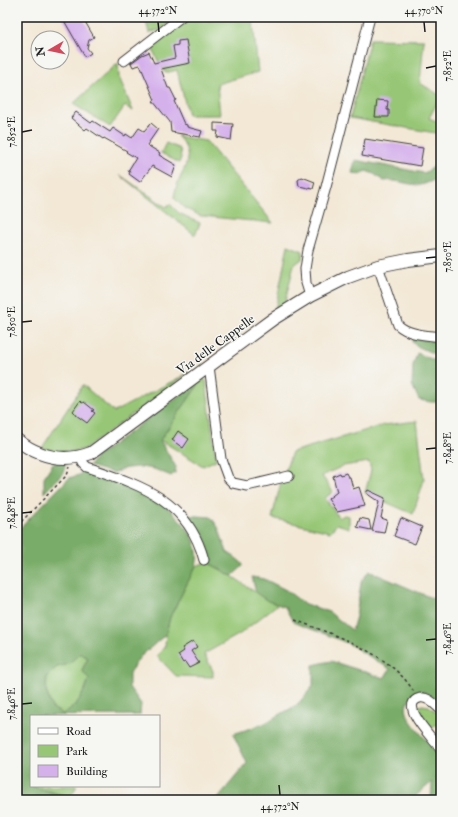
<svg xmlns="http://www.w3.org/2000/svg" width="458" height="817" font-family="'IM FELL Double Pica',serif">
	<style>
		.green { fill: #97c776; stroke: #5a7249 }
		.forest { fill: #79ac67; stroke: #4a6442; fill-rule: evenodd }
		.building { fill: #d5b1ec }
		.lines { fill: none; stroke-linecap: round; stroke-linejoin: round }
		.minor-casing { stroke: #3c3b38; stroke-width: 11 }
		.major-casing { stroke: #3c3b38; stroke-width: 14 }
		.path { stroke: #3c3b38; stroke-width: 1.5; stroke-dasharray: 3 3; stroke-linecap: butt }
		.minor { stroke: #fff; stroke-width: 9 }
		.major { stroke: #fff; stroke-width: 12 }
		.ticks { fill: none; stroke: #1c1c1c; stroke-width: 1.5 }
		.labels { text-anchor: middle; stroke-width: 3; stroke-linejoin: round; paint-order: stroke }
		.street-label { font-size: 13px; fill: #1c1c1c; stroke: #f6f6f2 }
		.neatline { fill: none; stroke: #1c1c1c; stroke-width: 1.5 }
		.ticks-label { font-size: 10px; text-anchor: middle; fill: #1c1c1c }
	</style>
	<rect width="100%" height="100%" fill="#f6f6f2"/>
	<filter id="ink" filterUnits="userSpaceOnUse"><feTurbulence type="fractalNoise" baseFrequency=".025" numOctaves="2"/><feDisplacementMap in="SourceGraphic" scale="8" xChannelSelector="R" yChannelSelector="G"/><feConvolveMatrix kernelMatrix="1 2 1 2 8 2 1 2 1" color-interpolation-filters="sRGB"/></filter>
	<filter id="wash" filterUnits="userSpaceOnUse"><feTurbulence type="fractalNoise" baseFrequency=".012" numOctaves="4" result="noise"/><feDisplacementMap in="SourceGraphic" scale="16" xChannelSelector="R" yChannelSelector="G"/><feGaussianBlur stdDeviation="0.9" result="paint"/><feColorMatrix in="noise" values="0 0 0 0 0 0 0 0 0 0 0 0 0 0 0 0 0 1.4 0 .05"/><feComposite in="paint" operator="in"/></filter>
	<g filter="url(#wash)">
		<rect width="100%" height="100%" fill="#f3e8d6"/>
		<g class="green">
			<path d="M145 17H176L162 29 149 33Z"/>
			<path d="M185 17H262L253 21 258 72 217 84 220 115H188L177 70 165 73C161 64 150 51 153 42Z"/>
			<path d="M370 39 424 40 420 83 441 96 429 118 441 123V134L350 118Z"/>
			<path d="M118 63 119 77 133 111 125 106 110 127 73 104Z"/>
			<path d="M177 136 206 141 273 223 201 216 184 208 174 198C176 173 201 159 177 136Z"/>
			<path d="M166 143 180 149 181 158 179 163 161 153Z"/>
			<path d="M120 175 166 207 170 204 179 213 200 223 195 235Z"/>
			<path d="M288 245 303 251 302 259 294 265 285 302 275 310Z"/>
			<path d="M190 372 85 449C69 453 58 452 42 448L83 385 114 412Z"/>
			<path d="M203 378 206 381 216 460 203 466 160 440Z"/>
			<path d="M417 421 424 480 413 514 365 493 371 470 369 462 343 466 322 476 333 492 325 498 339 518 344 515 349 516V528L337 524 330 532 272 518 281 482 292 452 384 425Z"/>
			<path d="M207 562 232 576 268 601 278 604 240 634 204 654 213 671V677L176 676 157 656 165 646 166 634 170 617 196 566Z"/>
			<path d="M80 653 88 658 82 670 89 679C83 695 78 706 63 714L52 708 46 691 47 675 57 667 69 664Z"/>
			<path d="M422 705 429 706 441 716V722L432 728 417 711 418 707Z"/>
			<path d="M31 785V786H77L70 797 29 786Z"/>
		</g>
		<g class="forest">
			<path d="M355 160 424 173 431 169 441 160V178C434 179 426 185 419 185 407 185 396 179 384 181L374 174 366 171 361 174 352 173Z"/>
			<path d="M413 338 441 342V357L419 347 412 342Z"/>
			<path d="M417 353 441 363V402H431L419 400 412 385 413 365Z"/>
			<path d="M203 378 160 440 176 467 175 473 171 476 154 469 140 467 127 468 113 473 89 466 96 457Z"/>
			<path d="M53 463H66L63 473 44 493V477Z"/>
			<path d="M86 468C102 474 121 478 135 486 161 500 206 533 196 566L170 617 166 634 140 657 129 673V687L141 704 140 715 31 716 30 786 70 797V800H17V531L69 478 79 475ZM80 653 88 658 82 670 89 679C83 695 78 706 63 714L52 708 46 691 47 676 57 667 69 664Z"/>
			<path d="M184 515 211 517 218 527 227 552 236 558 244 565 232 576 207 562C206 542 198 529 184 515Z"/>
			<path d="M369 571 441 602V704L425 692C419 693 414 694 409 700 395 718 438 744 441 763 443 774 441 788 441 800H431L432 782 411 800H216L247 763 233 734 263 724 297 705 313 686V665L331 661 384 678 390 669 349 644 325 634 302 626 293 622 285 607 268 601 256 593 252 577 264 579 286 590 303 603 329 612 352 630 356 616 361 582Z"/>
		</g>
		<g id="blocks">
			<g class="building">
				<path d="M62 17H81L84 20 94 37 89 40 87 48 91 53 85 57Z"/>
				<path d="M186 40 190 63 161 69 168 88H170L176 100 174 101 184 124 187 125V127L202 131 200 137 171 132 170 122 153 101 155 100 140 65 133 67 131 63 142 55 149 52 154 63 175 58 173 46 178 45V41Z"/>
				<path d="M377 100 388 101 387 110H389V117H375Z"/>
				<path d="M76 112 91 123 93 121 110 132 113 128 125 136 126 134 132 138 139 128 144 131 151 123 158 129 147 145 160 153 159 155 176 165 172 177 152 166 140 182 129 174 130 172 128 171 136 158 126 152 127 151 104 138 103 139 87 128 85 130 71 118Z"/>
				<path d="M214 123 233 124 231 140 217 137 218 131H214Z"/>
				<path d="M365 139 423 148 420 166 362 156Z"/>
				<path d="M302 177 315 182 313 189 299 186 298 180Z"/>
				<path d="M80 401 82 403 84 402 94 410 92 411 95 413 87 423 76 415V414L73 411Z"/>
				<path d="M178 431 189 439 183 448 172 440Z"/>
				<path d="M340 473 341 475 346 473 348 477H350L353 489 359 487 365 506 337 512 328 499 337 492 333 476Z"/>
				<path d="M368 490 385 498 381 518 387 520 384 533 372 531 379 502 366 493Z"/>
				<path d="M360 518 369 520 371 530 357 527Z"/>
				<path d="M401 518 422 527 415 544 394 536Z"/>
				<path d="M193 641 197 647 191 651 199 663 189 668 185 662 183 663 178 655 184 651 182 648Z"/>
			</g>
		</g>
	</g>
	<g filter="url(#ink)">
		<use href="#blocks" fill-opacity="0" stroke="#3c3b38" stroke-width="1"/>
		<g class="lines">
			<g class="minor-casing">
				<g id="minor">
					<path d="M124 61 181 17"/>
					<path d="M378 266 398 325C409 335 426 335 441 337"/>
					<path d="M310 296 306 283 305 269 308 250 326 187 370 17"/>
					<path d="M209 366 221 459 228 478 233 483 247 486 289 476"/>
					<path d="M80 456 83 463 87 467C140 485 188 499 204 560"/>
					<path d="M441 710C435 705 428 696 420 698 396 704 436 741 441 750"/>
				</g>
			</g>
			<g class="major-casing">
				<path id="major" d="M17 440C39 457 64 463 91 453L273 319 310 296 348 277 378 266 408 260 441 256"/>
			</g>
			<g class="path">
				<path d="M17 526 67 475 70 467"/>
				<path d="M295 620C334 635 391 653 414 692"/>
			</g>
			<use href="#minor" class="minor"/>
			<use href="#major" class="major"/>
		</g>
	</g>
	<path class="ticks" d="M158 22 159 32M424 22 425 32M426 68 436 66M22 132 32 130M426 258 436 257M22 322 32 321M426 449 436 448M22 513 32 512M426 640 436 639M22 704 32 703M279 785 280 795"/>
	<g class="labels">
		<g class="street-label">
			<text transform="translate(215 344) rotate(-36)" y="5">Via delle Cappelle</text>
		</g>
	</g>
	<rect width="458" height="817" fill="none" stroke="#f6f6f2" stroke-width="44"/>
	<rect x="30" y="715" width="130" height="72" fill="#f6f6f2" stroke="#9f9f9c"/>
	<rect x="38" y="728" width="20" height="6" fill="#ffffff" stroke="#9f9f9c"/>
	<text x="66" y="735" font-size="12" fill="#1c1c1c">Road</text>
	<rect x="38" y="745" width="20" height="12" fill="#97c776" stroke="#9f9f9c"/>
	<text x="66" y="755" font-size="12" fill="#1c1c1c">Park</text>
	<rect x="38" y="765" width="20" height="12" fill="#d5b1ec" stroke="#9f9f9c"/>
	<text x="66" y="775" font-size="12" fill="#1c1c1c">Building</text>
	<g transform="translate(50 50) rotate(261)"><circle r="19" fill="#f6f6f2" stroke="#9f9f9c"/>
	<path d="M0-3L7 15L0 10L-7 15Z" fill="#d1495b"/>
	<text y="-6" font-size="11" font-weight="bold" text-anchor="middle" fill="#1c1c1c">N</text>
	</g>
	<rect x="22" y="22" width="414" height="773" class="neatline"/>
	<g class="ticks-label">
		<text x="158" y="14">44.372°N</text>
		<text x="424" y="14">44.370°N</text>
		<text transform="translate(447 66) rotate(-90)" y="4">7.852°E</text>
		<text transform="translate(11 132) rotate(-90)" y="4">7.852°E</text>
		<text transform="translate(447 257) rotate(-90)" y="4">7.850°E</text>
		<text transform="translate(11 322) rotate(-90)" y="4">7.850°E</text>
		<text transform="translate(447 448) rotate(-90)" y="4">7.848°E</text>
		<text transform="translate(11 513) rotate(-90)" y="4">7.848°E</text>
		<text transform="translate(447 639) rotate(-90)" y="4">7.846°E</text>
		<text transform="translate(11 704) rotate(-90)" y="4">7.846°E</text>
		<text x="280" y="810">44.372°N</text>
	</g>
</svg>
